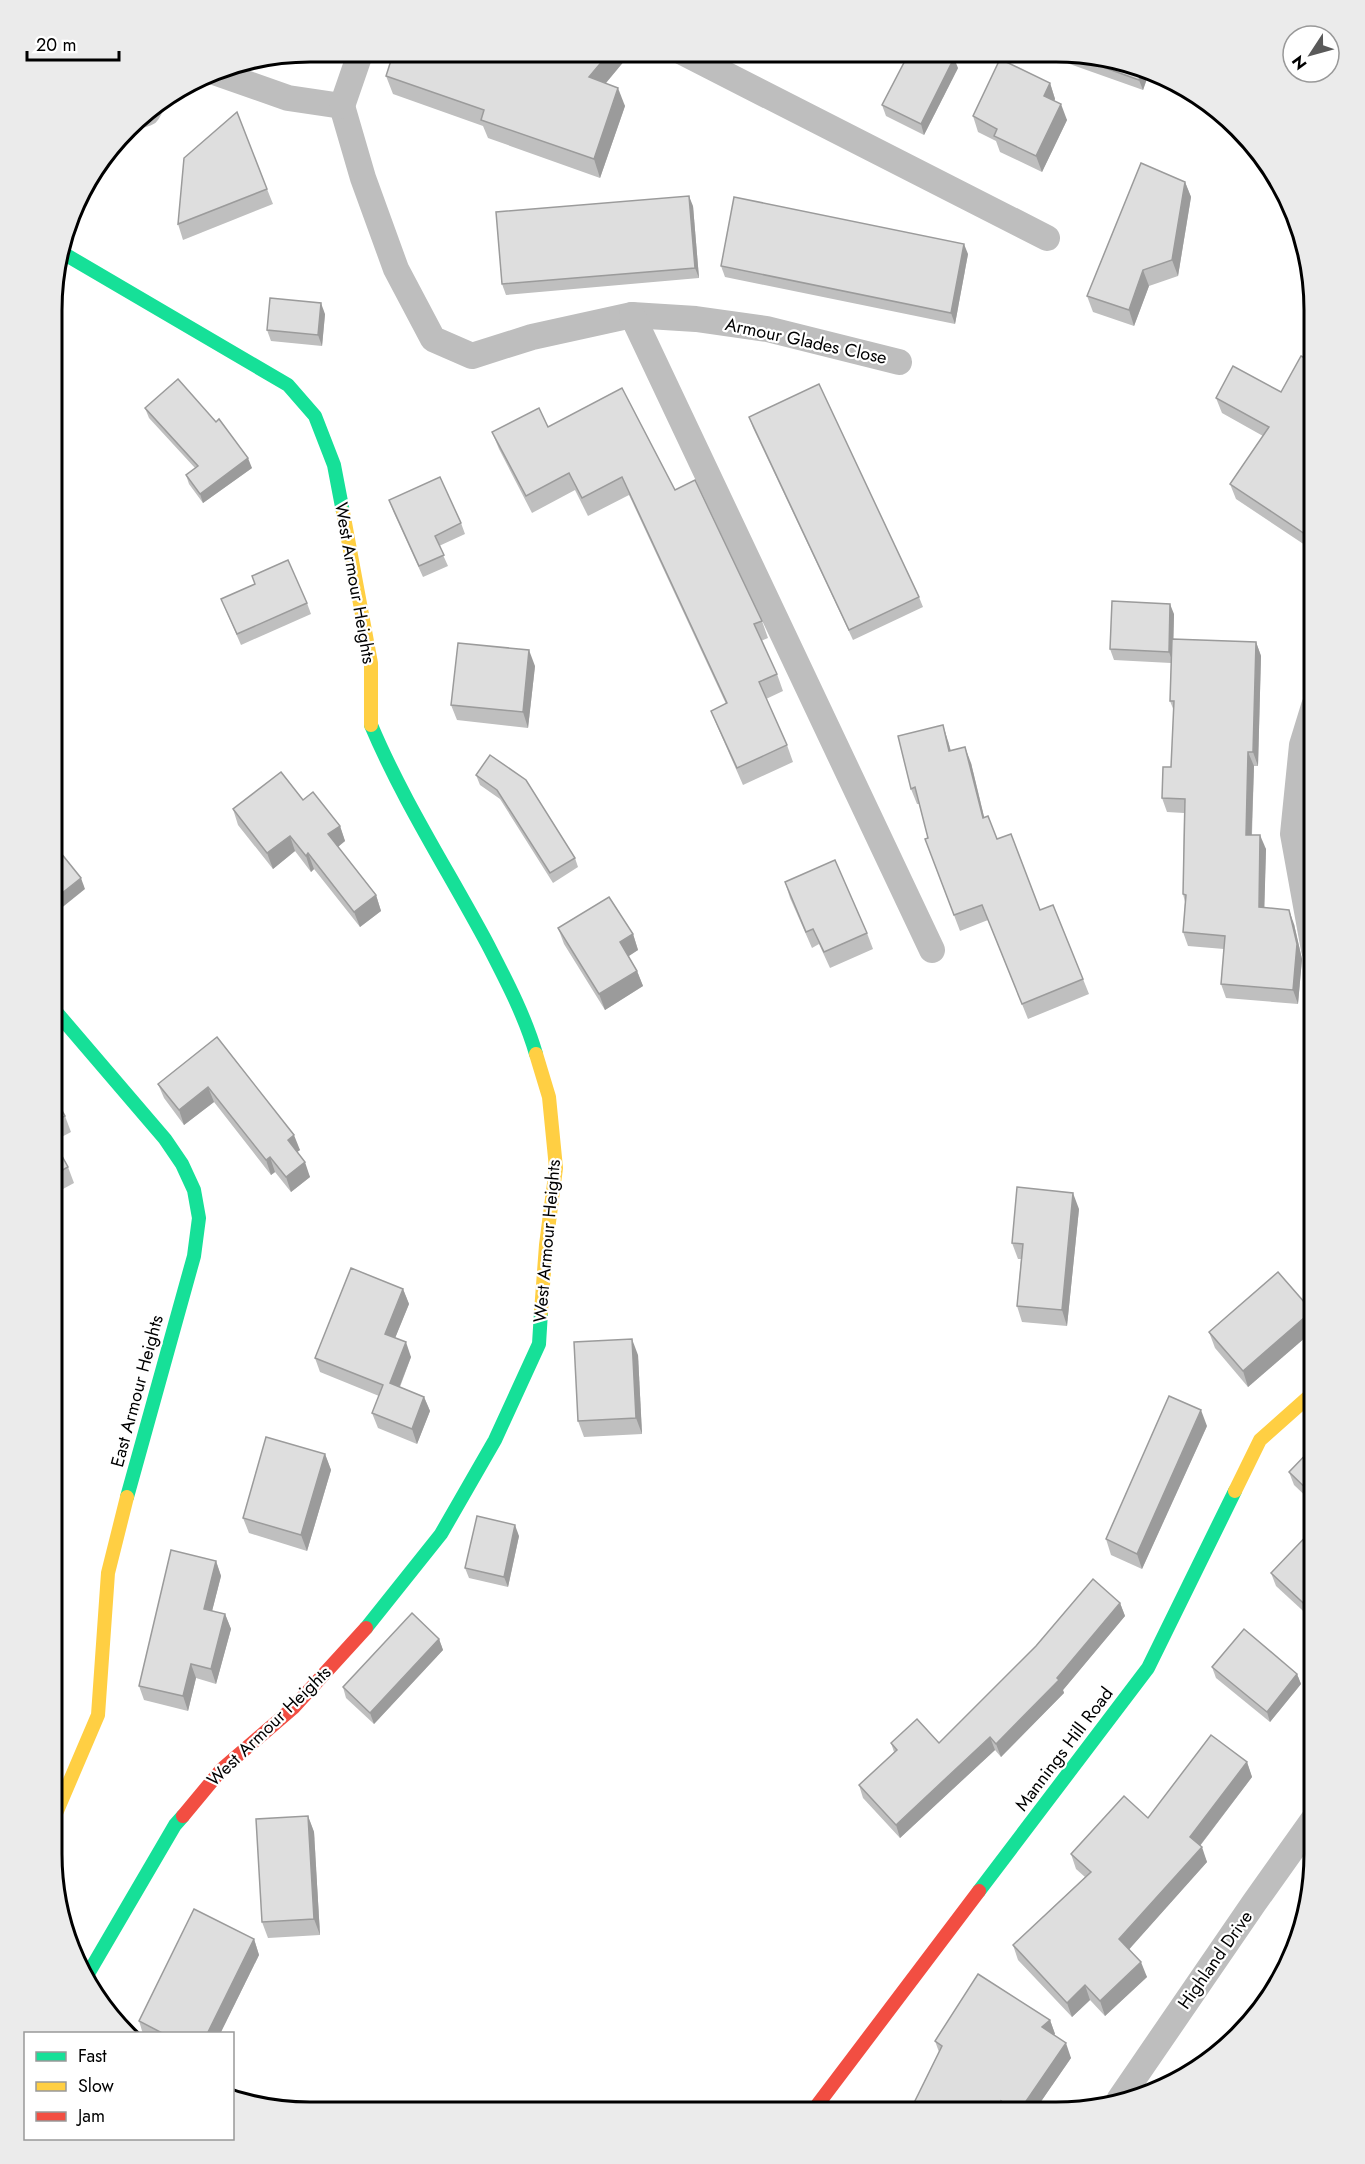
<svg xmlns="http://www.w3.org/2000/svg" width="1365" height="2164" font-family="Jost,sans-serif">
	<style>
		.lines { fill: none; stroke-linecap: round; stroke-linejoin: round }
		.street { stroke: #bebebe; stroke-width: 26 }
		.fast { stroke: #16e098; stroke-width: 14 }
		.slow { stroke: #ffcf43; stroke-width: 14 }
		.jam { stroke: #f24e42; stroke-width: 14 }
		.wall { fill: #bfbfbf }
		.shaded-wall { fill: #9b9b9b }
		.building { fill: #dedede; stroke: #9b9b9b; stroke-width: 1.5 }
		.labels { text-anchor: middle; stroke-width: 4.5; stroke-linejoin: round; paint-order: stroke }
		.street-label { font-size: 18px; fill: #000; stroke: #fff }
		.rim { fill: none; stroke: #000; stroke-width: 3 }
	</style>
	<rect width="100%" height="100%" fill="#fff"/>
	<g class="lines">
		<g class="street">
			<path d="M682 52 1047 238"/>
			<path d="M211 71 288 98 342 106"/>
			<path d="M342 106 363 178 396 269 433 339 472 356 532 337 632 315 696 319 767 329 899 362"/>
			<path d="M342 106 361 51"/>
			<path d="M138 116 147 113 150 108"/>
			<path d="M632 315 932 950"/>
			<path d="M1314 950 1293 834 1302 745 1314 706"/>
			<path d="M1119 2100 1254 1903 1313 1820"/>
		</g>
		<g class="fast">
			<path d="M61 252 288 385 315 416 334 465 343 512"/>
			<path d="M371 725C403 801 449 872 488 945 506 980 525 1016 536 1054"/>
			<path d="M52 1007 165 1139 182 1164 194 1190 199 1218 194 1256 127 1497"/>
			<path d="M366 1628 441 1534 495 1440 539 1344 541 1312"/>
			<path d="M979 1891 1148 1668 1235 1491"/>
			<path d="M85 1979 175 1825 183 1816"/>
		</g>
		<g class="slow">
			<path d="M343 512 371 663V725"/>
			<path d="M536 1054 549 1097 556 1168 546 1245 541 1312"/>
			<path d="M1235 1491 1260 1440 1314 1392"/>
			<path d="M51 1825 98 1715 108 1573 127 1497"/>
		</g>
		<g class="jam">
			<path d="M183 1816 222 1769 293 1708 366 1628"/>
			<path d="M812 2112 979 1891"/>
		</g>
	</g>
	<g class="wall">
		<path d="M394 51 622 52 625 60 606 83 625 106 600 178 488 138 483 126 393 94 386 76Z"/>
		<path d="M1061 53H1089L1150 70 1143 90 1064 62Z"/>
		<path d="M958 68 924 135 886 116 882 105Z"/>
		<path d="M1050 83 1055 99 1054 101 1067 120 1042 172 1000 152 996 141 978 132 973 116Z"/>
		<path d="M1185 182 1191 197 1178 276 1149 286 1134 326 1093 312 1087 296Z"/>
		<path d="M267 189 273 204 183 240 178 224Z"/>
		<path d="M693 206 699 278 506 295 502 284Z"/>
		<path d="M968 254 955 324 725 277 721 266Z"/>
		<path d="M325 314 322 346 271 341 267 330Z"/>
		<path d="M1314 363V551L1236 499 1230 484 1263 436 1222 413 1216 398 1281 392Z"/>
		<path d="M145 408 252 468 203 503 189 484 186 475 195 468 149 418Z"/>
		<path d="M749 417 919 597 923 607 853 640 753 428Z"/>
		<path d="M548 427 675 490 762 621 768 638 761 641 777 674 783 691 766 699 787 745 793 762 743 785 718 728 711 711 726 704 629 495 588 516 575 490 532 513 499 449 492 432Z"/>
		<path d="M389 500 461 523 465 534 439 546 448 566 423 577 393 511Z"/>
		<path d="M255 584 307 603 311 614 241 645 221 599Z"/>
		<path d="M1174 614 1173 639 1256 642 1261 656 1258 766H1254L1252 835 1266 849 1264 908 1294 924 1302 959 1298 1004 1226 998 1221 984 1224 949 1188 946 1183 932 1185 902 1183 894 1184 813 1167 812 1162 798 1171 767 1174 711 1170 701 1171 663 1114 660 1110 649Z"/>
		<path d="M535 666 528 728 457 720 451 705Z"/>
		<path d="M948 741 951 751 971 763 984 817 1040 910 1083 979 1089 994 1028 1019 988 920 960 931 925 839 928 838 919 804H917L911 789Z"/>
		<path d="M490 755 575 858 578 867 553 883 500 799 480 785 476 775Z"/>
		<path d="M303 800 340 826 345 841 338 847 376 895 381 911 360 927 314 869 311 872 295 851 273 869 238 825 233 809Z"/>
		<path d="M785 882 867 933 873 949 830 968 819 944 812 948 790 898Z"/>
		<path d="M558 928 633 934 638 950 628 956 637 971 643 986 605 1010 564 944Z"/>
		<path d="M217 1037 300 1150 297 1152 310 1177 291 1192 275 1172 271 1175 214 1102 184 1125 164 1098 158 1084Z"/>
		<path d="M52 1093 65 1116 71 1132 54 1141 68 1167 74 1183 52 1195Z"/>
		<path d="M1079 1209 1067 1326 1022 1322 1017 1306 1021 1259H1018L1012 1243Z"/>
		<path d="M403 1289 409 1304 395 1338 411 1357 400 1387 424 1397 430 1411 417 1444 378 1428 372 1413 379 1396 320 1372 315 1358Z"/>
		<path d="M1312 1311 1314 1317V1330L1248 1387 1215 1348 1209 1332Z"/>
		<path d="M638 1355 642 1434 584 1437 578 1421Z"/>
		<path d="M1207 1426 1142 1569 1111 1555 1106 1539Z"/>
		<path d="M1314 1446V1504L1294 1485 1289 1472Z"/>
		<path d="M325 1454 331 1470 307 1551 249 1533 243 1518Z"/>
		<path d="M1314 1528V1621L1276 1586 1271 1573Z"/>
		<path d="M519 1536 508 1587 469 1578 465 1568Z"/>
		<path d="M216 1561 221 1576 212 1611 225 1614 231 1629 216 1684 196 1678 188 1711 144 1700 139 1686Z"/>
		<path d="M1120 1603 1125 1616 1063 1690 1064 1693 1001 1757 995 1750 900 1838 863 1798 859 1785 894 1752 891 1743H939Z"/>
		<path d="M439 1639 443 1650 374 1724 346 1698 343 1687Z"/>
		<path d="M1212 1667 1297 1674 1301 1684 1270 1722 1216 1678Z"/>
		<path d="M1247 1762 1252 1777 1200 1846 1207 1862 1129 1949 1147 1977 1105 2016 1090 2000 1072 2017 1018 1960 1013 1945 1085 1877 1076 1869 1071 1854 1148 1818Z"/>
		<path d="M308 1816 314 1832 320 1935 268 1938 262 1922Z"/>
		<path d="M254 1939 259 1955 220 2034H143L139 2021Z"/>
		<path d="M1050 2020 1055 2034 1054 2035 1071 2058 1033 2113H909L939 2052 935 2041Z"/>
	</g>
	<g class="shaded-wall">
		<path d="M610 52H622L625 60 595 96 589 77Z"/>
		<path d="M954 58 958 68 924 135 921 124Z"/>
		<path d="M1143 68 1150 70 1143 90 1139 80Z"/>
		<path d="M1050 83 1055 99 1049 112 1044 96Z"/>
		<path d="M618 88 625 106 600 178 594 159Z"/>
		<path d="M1061 104 1067 120 1042 172 1036 156Z"/>
		<path d="M1185 182 1191 197 1178 276 1172 260Z"/>
		<path d="M689 196 693 206 699 278 695 268Z"/>
		<path d="M964 244 968 254 955 324 951 313Z"/>
		<path d="M1143 270 1149 286 1134 326 1129 310Z"/>
		<path d="M321 303 325 314 322 346 318 335Z"/>
		<path d="M248 458 252 468 203 503 200 494Z"/>
		<path d="M1170 604 1174 614 1173 663 1169 652Z"/>
		<path d="M1256 642 1261 656 1258 766 1253 752Z"/>
		<path d="M529 650 535 666 528 728 523 712Z"/>
		<path d="M943 725 948 741 955 767 949 751Z"/>
		<path d="M965 747 971 763 988 833 983 818Z"/>
		<path d="M1248 752 1254 766 1251 849 1246 835Z"/>
		<path d="M340 826 345 841 334 850 328 834Z"/>
		<path d="M1260 835 1266 849 1264 921 1259 907Z"/>
		<path d="M290 836 295 851 273 869 267 853Z"/>
		<path d="M308 853 314 869 311 872 306 856Z"/>
		<path d="M81 878 85 889 54 914 52 910V901Z"/>
		<path d="M376 895 381 911 360 927 354 912Z"/>
		<path d="M1289 910 1294 924 1302 959 1298 1004 1293 990Z"/>
		<path d="M633 934 638 950 626 958 620 942Z"/>
		<path d="M637 971 643 986 605 1010 599 994Z"/>
		<path d="M208 1087 214 1102 184 1125 179 1110Z"/>
		<path d="M294 1135 300 1150 293 1155 288 1140Z"/>
		<path d="M270 1157 275 1172 271 1175 266 1160Z"/>
		<path d="M305 1162 310 1177 291 1192 286 1177Z"/>
		<path d="M1073 1193 1079 1209 1067 1326 1062 1310Z"/>
		<path d="M403 1289 409 1304 391 1348 385 1334Z"/>
		<path d="M1312 1311 1314 1317V1330L1248 1387 1243 1371Z"/>
		<path d="M632 1339 638 1355 642 1434 636 1418Z"/>
		<path d="M406 1342 411 1357 395 1398 390 1383Z"/>
		<path d="M424 1397 430 1411 417 1444 412 1429Z"/>
		<path d="M1201 1410 1207 1426 1142 1569 1137 1554Z"/>
		<path d="M325 1454 331 1470 307 1551 301 1535Z"/>
		<path d="M58 1503 62 1513 51 1524V1509Z"/>
		<path d="M515 1525 519 1536 508 1587 504 1577Z"/>
		<path d="M216 1561 221 1576 209 1623 204 1609Z"/>
		<path d="M1120 1603 1125 1616 1063 1690 1064 1693 1001 1757 996 1744 1057 1678Z"/>
		<path d="M225 1614 231 1629 216 1684 211 1669Z"/>
		<path d="M439 1639 443 1650 374 1724 370 1713Z"/>
		<path d="M191 1664 196 1678 188 1711 183 1696Z"/>
		<path d="M1297 1674 1301 1684 1270 1722 1267 1712Z"/>
		<path d="M990 1737 995 1750 900 1838 896 1825Z"/>
		<path d="M1247 1762 1252 1777 1195 1852 1190 1837Z"/>
		<path d="M308 1816 314 1832 320 1935 314 1919Z"/>
		<path d="M1202 1847 1207 1862 1125 1954 1119 1939Z"/>
		<path d="M254 1939 259 1955 220 2034H207Z"/>
		<path d="M1141 1962 1147 1977 1105 2016 1100 2001Z"/>
		<path d="M1085 1985 1090 2000 1072 2017 1067 2003Z"/>
		<path d="M1050 2020 1055 2034 1047 2041 1042 2027Z"/>
		<path d="M1066 2043 1071 2058 1033 2113H1018Z"/>
		<path d="M1001 2101 1006 2113H996Z"/>
	</g>
	<g class="building">
		<path d="M394 51 610 52 589 77 618 88 594 159 481 120 484 110 386 76Z"/>
		<path d="M909 53H944L954 58 921 124 882 105Z"/>
		<path d="M1064 53H1089L1143 68 1139 80Z"/>
		<path d="M1000 59 1050 83 1044 96 1061 104 1036 156 994 136 997 129 973 116Z"/>
		<path d="M237 112 267 189 178 224 184 158Z"/>
		<path d="M1141 163 1185 182 1172 260 1143 270 1129 310 1087 296Z"/>
		<path d="M689 196 695 268 502 284 496 212Z"/>
		<path d="M734 197 964 244 951 313 721 266Z"/>
		<path d="M270 298 321 303 318 335 267 330Z"/>
		<path d="M1301 356 1314 363V540L1230 484 1269 427 1216 398 1233 366 1281 392Z"/>
		<path d="M178 379 216 422 219 419 248 458 200 494 186 475 198 466 145 408Z"/>
		<path d="M819 384 919 597 849 630 749 417Z"/>
		<path d="M622 388 675 490 695 480 762 621 754 624 777 674 759 682 787 745 737 768 711 711 727 703 622 477 582 498 569 473 526 496 492 432 539 408 548 427Z"/>
		<path d="M440 477 461 523 435 536 444 555 419 566 389 500Z"/>
		<path d="M288 560 307 603 237 634 221 599 255 584 252 576Z"/>
		<path d="M1112 601 1170 604 1169 652 1110 649Z"/>
		<path d="M1172 639 1256 642 1253 752H1248L1246 835H1260L1259 907 1289 910 1297 944 1293 990 1221 984 1225 936 1183 932 1186 895 1183 894 1185 799 1162 798 1163 767H1171L1174 701H1170Z"/>
		<path d="M458 643 529 650 523 712 451 705Z"/>
		<path d="M943 725 949 751 965 747 983 818 988 816 997 839 1011 834 1040 910 1053 905 1083 979 1022 1004 982 905 954 915 925 839 928 838 915 787 911 789 898 736Z"/>
		<path d="M490 755 526 780 575 858 550 873 497 790 476 775Z"/>
		<path d="M281 772 303 800 313 792 340 826 328 834 376 895 354 912 308 853 306 856 290 836 267 853 233 809Z"/>
		<path d="M52 842 81 878 52 901Z"/>
		<path d="M835 860 867 933 824 952 813 929 806 932 785 882Z"/>
		<path d="M609 897 633 934 620 942 637 971 599 994 558 928Z"/>
		<path d="M217 1037 294 1135 288 1140 305 1162 286 1177 270 1157 266 1160 208 1087 179 1110 158 1084Z"/>
		<path d="M52 1093 65 1116 52 1123Z"/>
		<path d="M52 1138 68 1167 52 1176Z"/>
		<path d="M1017 1187 1073 1193 1062 1310 1017 1306 1023 1244 1012 1243Z"/>
		<path d="M351 1268 403 1289 385 1334 406 1342 390 1383 424 1397 412 1429 372 1413 383 1385 315 1358Z"/>
		<path d="M1278 1272 1312 1311 1243 1371 1209 1332Z"/>
		<path d="M632 1339 636 1418 578 1421 574 1342Z"/>
		<path d="M1169 1396 1201 1410 1137 1554 1106 1539Z"/>
		<path d="M266 1437 325 1454 301 1535 243 1518Z"/>
		<path d="M1314 1446V1496L1289 1472Z"/>
		<path d="M51 1497 58 1503 51 1509Z"/>
		<path d="M477 1516 515 1525 504 1577 465 1568Z"/>
		<path d="M1314 1528V1613L1271 1573Z"/>
		<path d="M171 1550 216 1561 204 1609 225 1614 211 1669 191 1664 183 1696 139 1686Z"/>
		<path d="M1093 1579 1120 1603 1057 1678 1059 1680 996 1744 990 1737 896 1825 859 1785 897 1750 891 1743 917 1719 939 1743 1036 1646Z"/>
		<path d="M412 1613 439 1639 370 1713 343 1687Z"/>
		<path d="M1244 1629 1297 1674 1267 1712 1212 1667Z"/>
		<path d="M1211 1735 1247 1762 1190 1837 1202 1847 1119 1939 1141 1962 1100 2001 1085 1985 1067 2003 1013 1945 1091 1872 1071 1854 1124 1796 1148 1818Z"/>
		<path d="M308 1816 314 1919 262 1922 256 1819Z"/>
		<path d="M194 1909 254 1939 207 2034H164L139 2021Z"/>
		<path d="M978 1974 1050 2020 1042 2027 1066 2043 1018 2113 1001 2101 996 2113H909L942 2046 935 2041Z"/>
	</g>
	<g class="labels">
		<g class="street-label">
			<text transform="translate(806 341) rotate(12)" y="6">Armour Glades Close</text>
			<text transform="translate(355 583) rotate(80)" y="6">West Armour Heights</text>
			<text transform="translate(547 1241) rotate(-85)" y="6">West Armour Heights</text>
			<text transform="translate(137 1391) rotate(-75)" y="6">East Armour Heights</text>
			<text transform="translate(269 1726) rotate(-44)" y="6">West Armour Heights</text>
			<text transform="translate(1064 1749) rotate(-53)" y="6">Mannings Hill Road</text>
			<text transform="translate(1215 1960) rotate(-55)" y="6">Highland Drive</text>
		</g>
	</g>
	<path d="M0 0H1365V2164H0ZM310 62H1056A248 248 0 0 1 1304 310V1854A248 248 0 0 1 1056 2102H310A248 248 0 0 1 62 1854V310A248 248 0 0 1 310 62Z" fill="#ebebeb" fill-rule="evenodd"/>
	<path class="rim" d="M310 62H1056A248 248 0 0 1 1304 310V1854A248 248 0 0 1 1056 2102H310A248 248 0 0 1 62 1854V310A248 248 0 0 1 310 62Z"/>
	<rect x="24" y="2032" width="210" height="108" fill="#ffffff" stroke="#999999" stroke-width="1.5"/>
	<rect x="36" y="2052" width="30" height="9" fill="#16e098" stroke="#999999" stroke-width="1.5"/>
	<text x="78" y="2062" font-size="18" fill="#000000">Fast</text>
	<rect x="36" y="2082" width="30" height="9" fill="#ffcf43" stroke="#999999" stroke-width="1.5"/>
	<text x="78" y="2092" font-size="18" fill="#000000">Slow</text>
	<rect x="36" y="2112" width="30" height="9" fill="#f24e42" stroke="#999999" stroke-width="1.5"/>
	<text x="78" y="2122" font-size="18" fill="#000000">Jam</text>
	<g transform="translate(1311 54) rotate(234)"><circle r="28" fill="#ffffff" stroke="#999999" stroke-width="1.5"/>
	<path d="M0-4.5L10 22L0 15L-10 22Z" fill="#595959"/>
	<text y="-9" font-size="16" font-weight="bold" text-anchor="middle" fill="#000000">N</text>
	</g>
	<path d="M27 51v9h92v-9" fill="none" stroke="#000000" stroke-width="3"/>
	<text x="36" y="51" font-size="18" fill="#000000" stroke="#ffffff" stroke-width="4.5" paint-order="stroke">20 m</text>
</svg>
